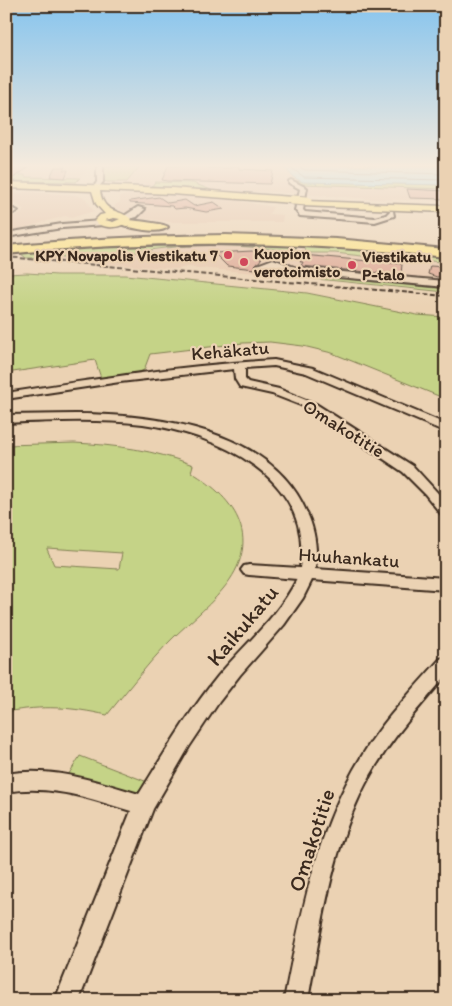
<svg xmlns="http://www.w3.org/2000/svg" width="452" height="1006" font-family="Itim,sans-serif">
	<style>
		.built { fill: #e6c5a9 }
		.green { fill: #c5d387; stroke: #807e52; fill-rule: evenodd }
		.water { fill: #94dcf6; stroke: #7095a0 }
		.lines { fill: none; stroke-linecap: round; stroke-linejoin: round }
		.shore { stroke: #5f7174; stroke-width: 1 }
		.building { fill: #dca691; stroke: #3b2a1e }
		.minor-casing { stroke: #3b2a1e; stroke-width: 4 }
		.major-casing { stroke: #3b2a1e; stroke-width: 3 }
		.highway-casing { stroke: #3b2a1e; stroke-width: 4 }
		.minor { fill: #ebd2b3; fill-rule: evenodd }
		.major { fill: #fce080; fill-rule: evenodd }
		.highway { fill: #fce080; fill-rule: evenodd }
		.rail { stroke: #3b2a1e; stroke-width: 2; stroke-dasharray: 5 2.5; stroke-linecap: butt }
		.major-bridge-casing { stroke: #3b2a1e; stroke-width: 11; stroke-linecap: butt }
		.major-bridge { stroke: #fce080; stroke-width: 9 }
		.poi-dot { fill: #d1495b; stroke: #ebd2b3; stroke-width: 2 }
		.labels { text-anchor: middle; stroke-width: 4.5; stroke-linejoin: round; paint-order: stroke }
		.far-poi-label { font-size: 16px; font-weight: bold; fill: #3b2a1e; stroke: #ebd2b3; text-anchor: start }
		.street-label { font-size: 19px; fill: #3b2a1e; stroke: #ebd2b3 }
		.near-street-label { font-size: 22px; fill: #3b2a1e; stroke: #ebd2b3 }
	</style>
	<rect width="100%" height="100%" fill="#ebd2b3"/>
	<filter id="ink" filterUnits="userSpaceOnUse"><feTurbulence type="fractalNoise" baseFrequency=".02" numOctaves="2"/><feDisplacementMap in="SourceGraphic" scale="10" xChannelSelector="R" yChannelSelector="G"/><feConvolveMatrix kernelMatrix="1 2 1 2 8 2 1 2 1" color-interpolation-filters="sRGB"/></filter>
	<g filter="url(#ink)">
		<g class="built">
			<path d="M6 166H87V169L76 182 6 181Z"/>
			<path d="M108 166H283L293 177 303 182 446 185V201L372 199 274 192H244L107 182Z"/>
			<path d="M26 192 75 195 85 198 94 211 71 218 65 216 6 233V219L21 214 24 210 13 201 14 196 12 195Z"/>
			<path d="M141 193 233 200 273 207 269 214 283 215 282 222H171L139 218 115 208 114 206 120 202V196Z"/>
			<path d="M189 246H237L268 248 306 253H335L380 258 403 257 446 263V289L305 275 268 274 187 267 177 269 26 258 91 256 123 260V255L136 252Z"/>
		</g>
		<g class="green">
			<path d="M104 166H136L139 167 127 182H107L104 181Z"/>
			<path d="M18 175H25V177L80 178 76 182 6 181V177L13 178Z"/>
			<path d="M295 181 446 185V189L300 184Z"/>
			<path d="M155 182 193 183 211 190 152 186Z"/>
			<path d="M173 243H296V252C240 244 179 242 123 255L124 261 91 256 26 258 20 253Z"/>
			<path d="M304 244 446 257V263L403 257 380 258 335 253H306Z"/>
			<path d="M27 273 57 275H125L307 293 417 315 446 317V399L332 353 303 346 270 342 243 343 150 354 144 370 132 375 101 378 95 360 6 373V274Z"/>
			<path d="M280 273 446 289V292L268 274Z"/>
			<path d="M74 443C116 445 154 450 193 465L191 472C238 500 263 541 223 589 206 610 184 626 166 645 145 667 126 692 107 715 71 707 43 705 6 712V445ZM47 549V548L122 553 119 569 54 565Z"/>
			<path d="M80 756 150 783 146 788 133 794 67 777Z"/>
		</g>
		<path class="water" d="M283 166H446V185L303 182 293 177Z"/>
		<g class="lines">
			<g class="shore">
				<path d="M289 166 304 177 446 180"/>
				<path d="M298 166 305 170 446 174"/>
			</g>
		</g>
		<g class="building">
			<path d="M168 166H209L208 168H231L232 166H239V169L273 171 270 184 167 181 162 180Z"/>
			<path d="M6 167 28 168 13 178 6 177Z"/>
			<path d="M55 167H65L63 170H68L65 178 50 177Z"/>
			<path d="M407 189 446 191V199L410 198Z"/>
			<path d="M159 197 168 203 185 200 194 206 214 202 224 209 206 212 185 208 175 209 172 206 130 203V201Z"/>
			<path d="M252 251 265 253 259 262 255 264V269L227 266 214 253Z"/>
			<path d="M303 255 402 264 401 275 301 266 303 262H300Z"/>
			<path d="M430 266 446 267V275L437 277 428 274Z"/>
		</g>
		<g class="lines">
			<g class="minor-casing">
				<g id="minor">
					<path d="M97 166H103V182L96 190 93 188 97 182Z"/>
					<path d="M291 180 307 188 303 210 305 212 375 218 386 215 390 211H393L394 216 375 222 300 216 295 210 300 189 289 183V181Z"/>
					<path d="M138 207 145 209 137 217 125 220 121 218Z"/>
					<path d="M14 209 18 211 6 216V211Z"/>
					<path d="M101 221 105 223 104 225 62 228 6 237V233L62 224Z"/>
					<path d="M273 259 297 268 446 281V287L296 273C284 269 272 272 259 269L257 265Z"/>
					<path d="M274 360 313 368 446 424V432L306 373 274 366 245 368V379L248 382 279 389 316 404 413 466 446 502V515L441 514 425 494 403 472 308 408 272 394 240 387 235 379 234 369 120 382 6 399V393C95 379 184 365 274 360Z"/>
					<path d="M75 414C156 414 272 429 307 513 315 530 318 551 315 569L446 578V590L312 580 303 598 284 625 240 675 219 702 189 747 153 809 79 1000H55L131 811C89 798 50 784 6 792V774C53 766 95 781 139 794 164 754 188 713 218 676 245 644 278 617 297 579L249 575 244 574 241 570 244 566 249 565 300 568C314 477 217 434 143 424 98 419 52 421 6 423V415Z"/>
					<path d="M446 657V676C414 713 382 749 361 793 330 858 321 930 308 1000H284C301 915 316 829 363 754 385 718 413 690 440 659Z"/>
				</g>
			</g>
			<g class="major-casing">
				<g id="major">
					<path d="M6 182 172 188 293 197 297 200 293 203 172 194 100 191C104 215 119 208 131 219 122 229 104 230 94 221L100 215 105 214 96 204 92 191 6 188ZM114 218 120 219 113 222 105 220Z"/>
					<path d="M306 201 446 206V212L303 206 301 204Z"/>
				</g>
			</g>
			<g class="highway-casing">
				<g id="highway">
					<path d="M124 219C133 221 164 223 168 227 159 235 131 228 120 224L119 222Z"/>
					<path d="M226 235 336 239 446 249V257C298 241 155 239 6 254V246C80 239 152 236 226 235Z"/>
				</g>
			</g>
			<use href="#minor" class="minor"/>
			<use href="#major" class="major"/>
			<use href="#highway" class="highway"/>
			<path class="rail" d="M6 257 446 296"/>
			<g class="major-bridge-casing">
				<path id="major-bridge" d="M293 200 307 201"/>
			</g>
			<use href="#major-bridge" class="major-bridge"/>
		</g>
	</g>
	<linearGradient id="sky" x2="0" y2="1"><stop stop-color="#86c4ee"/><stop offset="0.54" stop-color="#f6ebdd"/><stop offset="1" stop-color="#f6ebdd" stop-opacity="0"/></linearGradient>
	<rect width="452" height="307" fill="url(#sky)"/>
	<g class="poi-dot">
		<circle cx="228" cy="255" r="5"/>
		<circle cx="244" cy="262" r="5"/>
		<circle cx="352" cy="265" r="5"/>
	</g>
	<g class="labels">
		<g class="far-poi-label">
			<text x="254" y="259">Kuopion<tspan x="254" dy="18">verotoimisto</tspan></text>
			<text x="218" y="261" text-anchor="end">KPY Novapolis Viestikatu 7</text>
			<text x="362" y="262">Viestikatu<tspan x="362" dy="18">P-talo</tspan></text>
		</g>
		<g class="street-label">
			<text transform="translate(230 350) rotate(-5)" y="7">Kehäkatu</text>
			<text transform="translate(344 428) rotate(32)" y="7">Omakotitie</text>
			<text transform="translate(349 557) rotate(4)" y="7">Huuhankatu</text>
		</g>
		<g class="near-street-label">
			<text transform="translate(242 625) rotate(-50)" y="8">Kaikukatu</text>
			<text transform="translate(311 840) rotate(-72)" y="8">Omakotitie</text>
		</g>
	</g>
	<rect width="452" height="1006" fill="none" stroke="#ebd2b3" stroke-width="25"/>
	<rect x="12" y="12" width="427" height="981" fill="none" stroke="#3b2a1e" stroke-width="2" filter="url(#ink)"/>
</svg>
